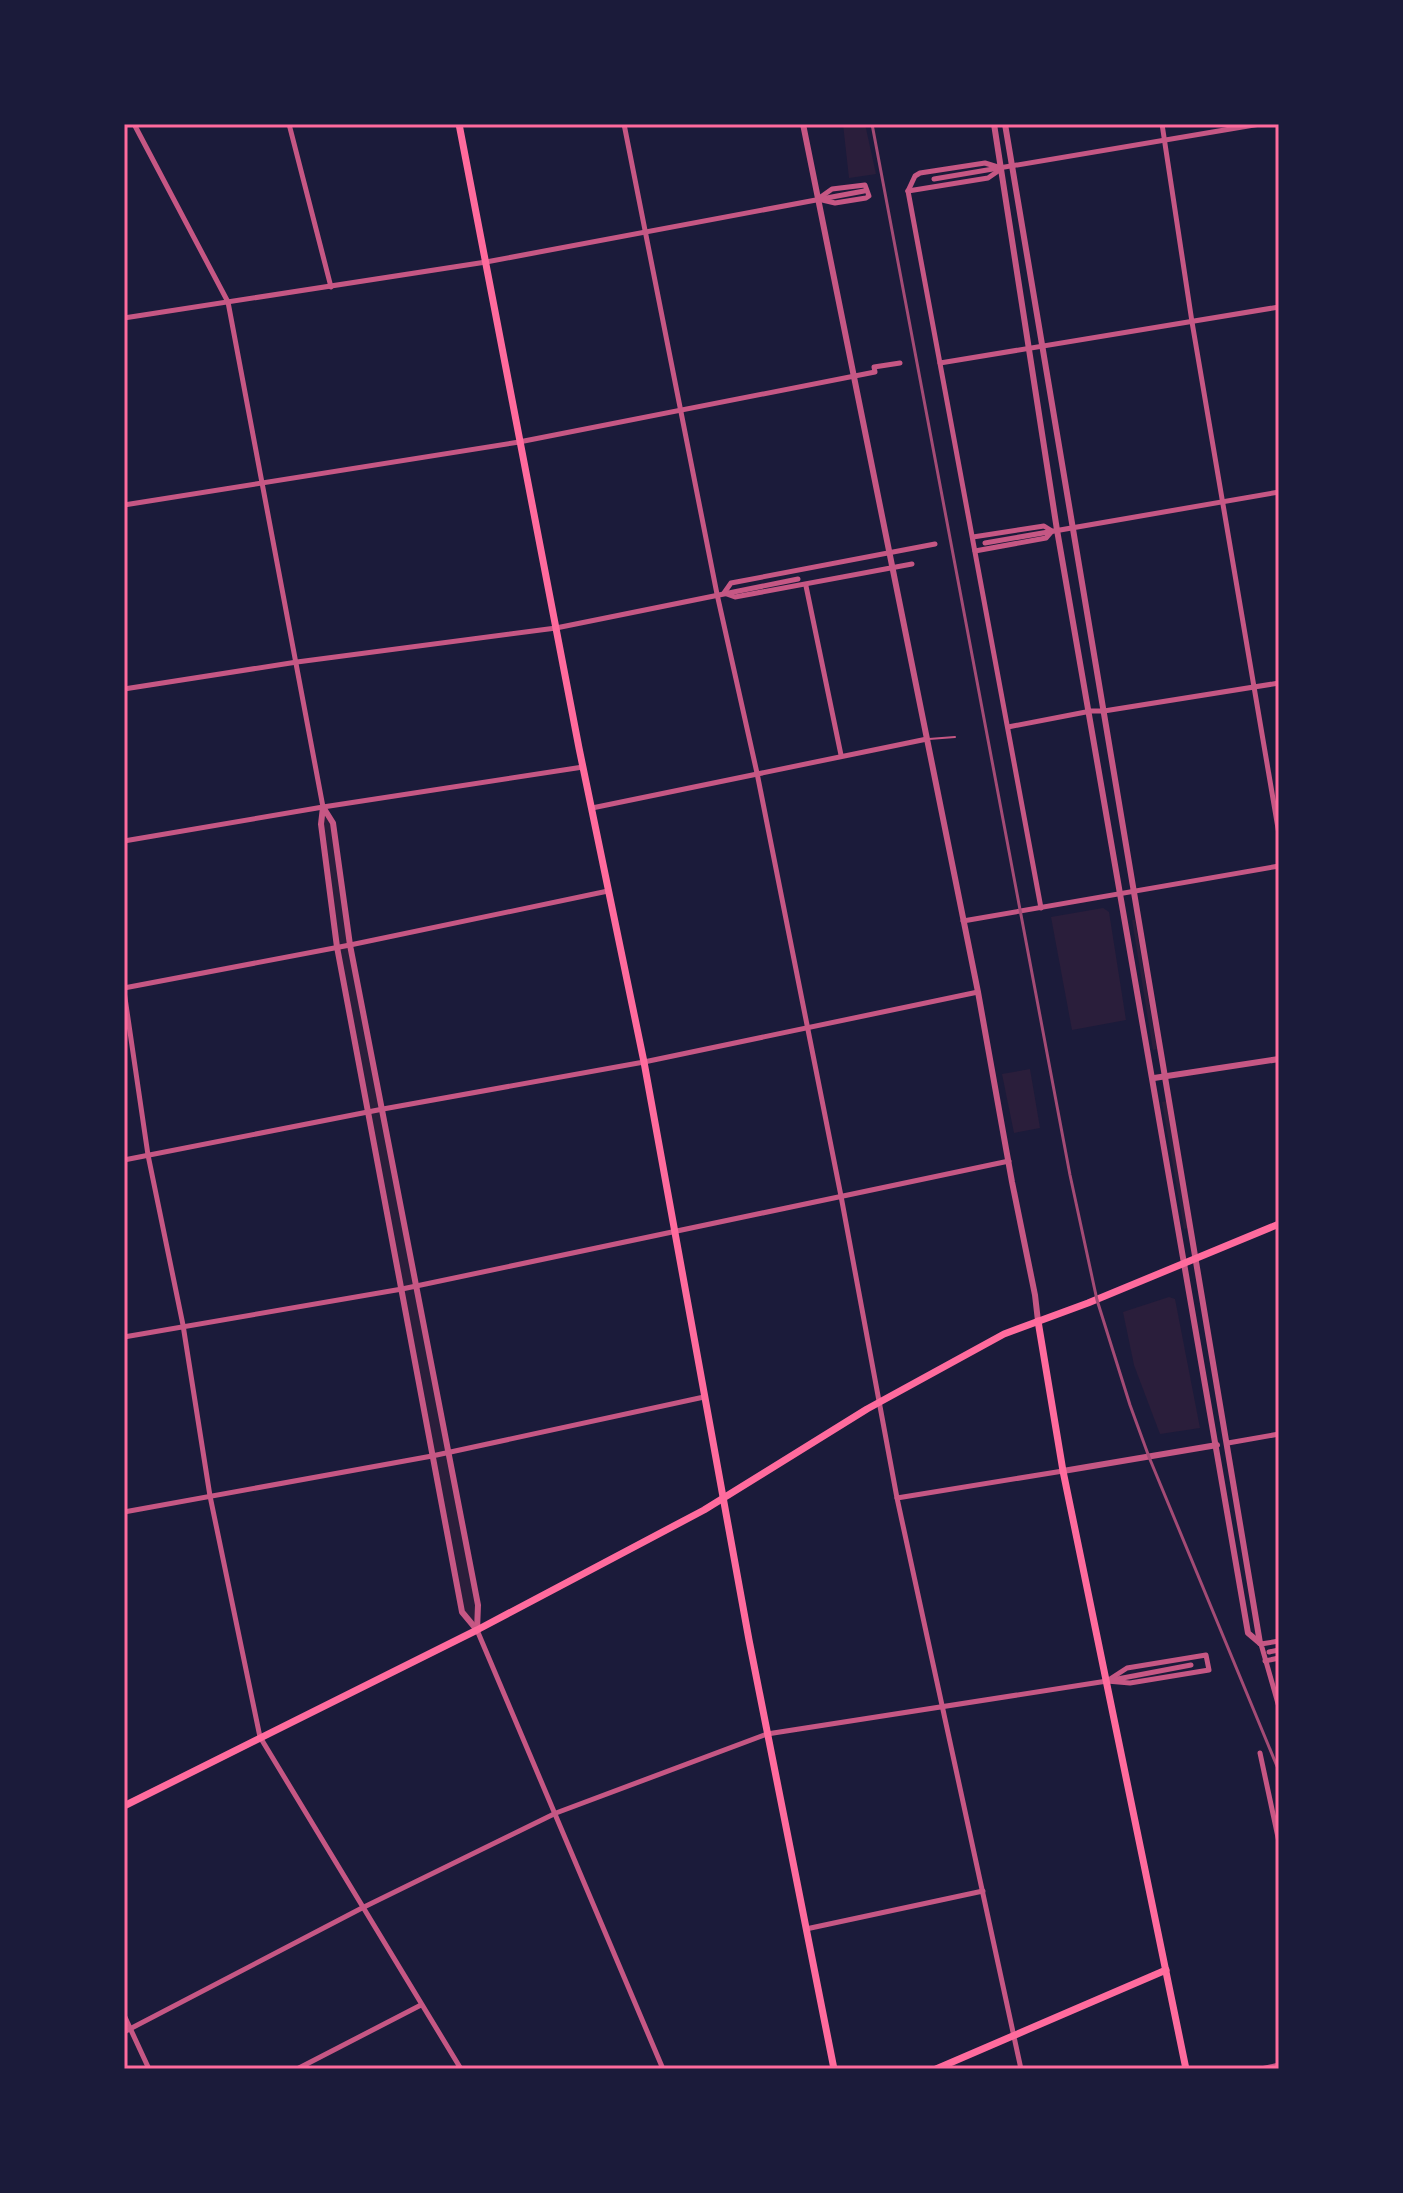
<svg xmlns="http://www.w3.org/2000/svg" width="1403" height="2193" font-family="'Sofia Sans Condensed',sans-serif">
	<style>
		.green { fill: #2a1e3b }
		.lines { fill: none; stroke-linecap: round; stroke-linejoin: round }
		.service { stroke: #c65784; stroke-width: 2 }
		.minor { stroke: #c65784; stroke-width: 5 }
		.tertiary { stroke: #c65784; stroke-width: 6 }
		.secondary { stroke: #ff6b9d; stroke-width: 7 }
		.rail { stroke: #a44b75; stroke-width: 3 }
		.neatline { fill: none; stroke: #ff6b9d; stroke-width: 3 }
	</style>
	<rect width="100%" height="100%" fill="#1b1b3a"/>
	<g class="green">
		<path d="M843 124H865L876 174 849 178Z"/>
		<path d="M323 807 333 823 350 945 478 1605 477 1630 462 1612 337 947 321 824Z"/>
		<path d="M1103 908 1109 912 1126 1020 1072 1030 1051 917Z"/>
		<path d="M1132 920H1135L1157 1049 1153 1050Z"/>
		<path d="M1030 1069 1040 1128 1014 1133 1002 1074Z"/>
		<path d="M1166 1101 1188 1228 1184 1229 1162 1102Z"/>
		<path d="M1169 1297 1175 1299 1200 1428 1160 1434 1134 1365 1123 1312Z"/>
	</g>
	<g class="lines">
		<path class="service" d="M929 739 955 737"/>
		<g class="minor">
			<path d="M134 124 228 302 323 807"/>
			<path d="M289 124 331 287"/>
			<path d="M624 124 717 594 757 773 841 1196 897 1498 1021 2069"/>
			<path d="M1162 124 1192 322 1279 834"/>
			<path d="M934 179 1260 124"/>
			<path d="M865 185 869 196 866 198 835 203 818 199 832 189Z"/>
			<path d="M908 191 1041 908"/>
			<path d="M908 191 915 176 920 173 985 163 1001 168"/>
			<path d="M908 191 988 178 1001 169"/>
			<path d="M124 318 486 262 864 191"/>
			<path d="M940 363 1279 307"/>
			<path d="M124 505 519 442 875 372 874 367 900 363"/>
			<path d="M973 537 1044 526 1052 531 1046 538 975 551"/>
			<path d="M985 543 1279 492"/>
			<path d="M912 564 735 597 724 593 731 583 935 544"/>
			<path d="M806 586 841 755"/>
			<path d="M124 689 297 662 556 628 798 579"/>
			<path d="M1008 727 1091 711H1104L1279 683"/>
			<path d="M592 808 927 739"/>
			<path d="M124 841 323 807 583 767"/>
			<path d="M963 921 1279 866"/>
			<path d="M124 988 350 945 608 891"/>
			<path d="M124 991 148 1155 183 1325 210 1496 260 1737 461 2069"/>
			<path d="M124 1160 383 1109 644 1062 978 992"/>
			<path d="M124 1337 402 1289 1009 1161"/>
			<path d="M1228 1443 1279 1434"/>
			<path d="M897 1498 1063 1471"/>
			<path d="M124 1512 432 1456 704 1397"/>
			<path d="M477 1630 663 2069"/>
			<path d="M1279 1641 1261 1644 1279 1707"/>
			<path d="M1269 1652 1279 1650"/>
			<path d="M1206 1655 1209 1670 1130 1683 1107 1681 1127 1668Z"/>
			<path d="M1265 1661 1279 1658"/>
			<path d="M1260 1753 1279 1842"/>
			<path d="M806 1929 983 1891"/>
			<path d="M124 2015 149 2069"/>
			<path d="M124 2032 362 1908 556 1813 767 1734 1107 1681 1191 1665"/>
			<path d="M297 2069 421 2005"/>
			<path d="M1261 2069 1279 2065"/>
		</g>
		<g class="tertiary">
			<path d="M803 124 978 992 1012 1182 1035 1295 1038 1321"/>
			<path d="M994 124 1057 530 1248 1633 1261 1644"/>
			<path d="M1005 124 1260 1643"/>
			<path d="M323 807 321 824 337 947 462 1612 477 1630"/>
			<path d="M323 807 333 823 350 945 478 1605 477 1630"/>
			<path d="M1154 1078 1279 1059"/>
			<path d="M1063 1471 1217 1445"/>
		</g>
		<g class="secondary">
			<path d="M459 124 579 748 644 1062 749 1640 834 2069"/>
			<path d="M1038 1321 1063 1471 1186 2069"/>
			<path d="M124 1806 477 1630 704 1510 867 1409 1004 1334 1088 1303 1279 1224"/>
			<path d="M936 2069 1166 1970"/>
		</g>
		<path class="rail" d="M872 124 1070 1175 1097 1300 1130 1405 1149 1457 1279 1771"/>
	</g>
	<rect width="1403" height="2193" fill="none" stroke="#1b1b3a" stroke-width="252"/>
	<rect x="126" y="126" width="1151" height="1941" class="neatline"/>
</svg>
